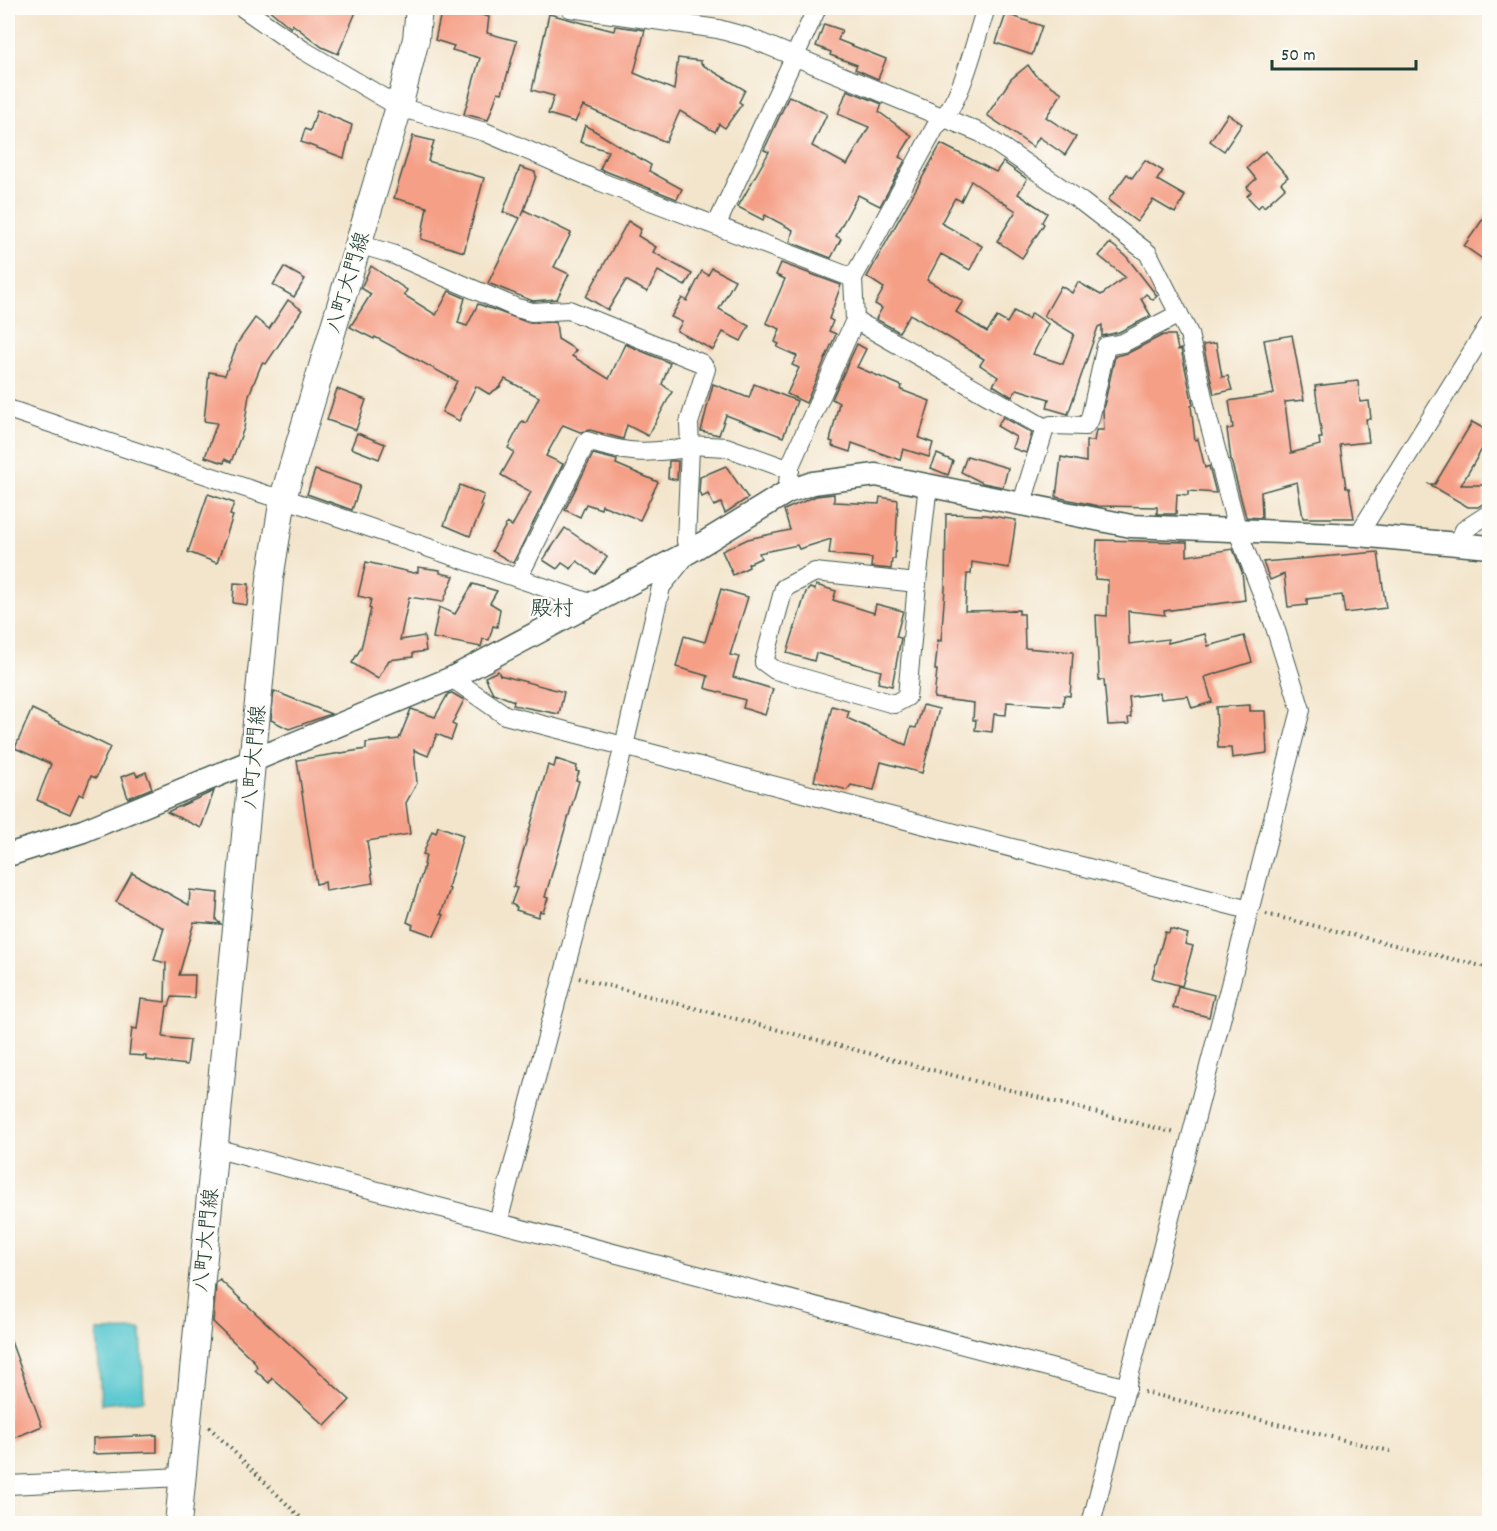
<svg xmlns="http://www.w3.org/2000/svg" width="1497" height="1531" font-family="Dekko,'Klee One',sans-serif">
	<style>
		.water { fill: #5bc9d0; stroke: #3d8382; stroke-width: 1.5 }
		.building { fill: #f59f86 }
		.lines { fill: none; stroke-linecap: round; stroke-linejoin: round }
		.minor-casing { stroke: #3f564b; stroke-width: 20 }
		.tertiary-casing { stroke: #3f564b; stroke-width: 25 }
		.secondary-casing { stroke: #3f564b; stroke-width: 28 }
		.path { stroke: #3f564b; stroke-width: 4; stroke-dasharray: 1.5 4.5; stroke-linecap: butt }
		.minor { stroke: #fff; stroke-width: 18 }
		.tertiary { stroke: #fff; stroke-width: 22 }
		.secondary { stroke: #fff; stroke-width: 26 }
		.labels { text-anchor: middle; stroke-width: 5; stroke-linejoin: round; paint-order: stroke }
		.street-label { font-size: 21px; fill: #1f3d34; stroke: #fdfcf7 }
		.neighbourhood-label { font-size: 22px; fill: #1f3d34; stroke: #fdfcf7 }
	</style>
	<rect width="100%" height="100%" fill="#fdfcf7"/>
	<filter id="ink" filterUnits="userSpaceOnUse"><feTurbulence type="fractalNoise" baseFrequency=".0167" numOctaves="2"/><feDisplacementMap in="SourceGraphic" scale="12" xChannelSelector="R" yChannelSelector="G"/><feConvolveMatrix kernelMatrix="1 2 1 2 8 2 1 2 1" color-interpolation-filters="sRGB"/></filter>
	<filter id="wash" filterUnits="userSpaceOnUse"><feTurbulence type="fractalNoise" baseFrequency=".008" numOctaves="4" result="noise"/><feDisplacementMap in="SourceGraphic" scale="24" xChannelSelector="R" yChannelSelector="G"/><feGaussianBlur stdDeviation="1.35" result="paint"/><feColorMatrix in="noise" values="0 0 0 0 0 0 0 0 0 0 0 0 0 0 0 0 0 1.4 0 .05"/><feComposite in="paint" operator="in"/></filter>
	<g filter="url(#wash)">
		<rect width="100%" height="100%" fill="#f3e5cc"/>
		<path class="water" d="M141 1330 144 1400 101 1404 97 1331Z"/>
		<g id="blocks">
			<g class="building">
				<path d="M267 8H346L356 12 338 54 322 47 292 24 291 28Z"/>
				<path d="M442 8H459L489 17 487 33 517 41 502 93 498 92 488 120 464 114 480 58 452 50 454 46 435 40Z"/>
				<path d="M549 14 614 31 615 26 645 30 634 73 674 90 678 58 701 61V64L745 90 739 102 742 104 725 128 719 124 715 132 680 111 666 142 583 106 575 122 548 114 554 96 532 90Z"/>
				<path d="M1006 14 1042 26 1032 55 996 43Z"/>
				<path d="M824 24 842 30 838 40 886 59 878 79 855 69 857 65 830 55 831 52 816 46Z"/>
				<path d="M1028 65 1035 75 1062 93 1046 117 1076 137 1065 155 1039 137 1033 147 987 115 1011 79Z"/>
				<path d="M847 90 882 104 879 112 912 136 899 157 905 160 880 206 858 195 836 236 841 239 831 258 790 242 793 230 765 215 763 220 738 207 769 152 764 150 789 96 827 114 812 146 847 165 869 127 838 114Z"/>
				<path d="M317 110 352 125 344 158 301 142 305 129 310 131Z"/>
				<path d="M1228 114 1242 124 1224 151 1210 141Z"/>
				<path d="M585 125 651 165 649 171 682 189 677 199 600 169 608 151 580 142Z"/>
				<path d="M413 136 434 141 428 161 484 178 464 252 421 239 427 207 394 198Z"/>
				<path d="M941 144 996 172 1003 162 1027 179 1018 194 1047 213 1042 222 1044 224 1022 258 997 241 1016 211 971 181 961 201 955 198 941 223 982 246 970 270 941 254 927 280 963 301 956 312 987 332 997 317 1007 323 1014 311 1028 319 1032 313 1048 324 1033 354 1063 364 1074 334 1044 316 1061 286 1072 293 1078 282 1101 295 1125 277 1099 256 1110 243 1126 256 1157 296 1153 300 1146 294 1141 299 1151 316 1119 332 1102 336V325L1098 327 1068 414 1047 408 1049 399 1017 389 1012 397 993 385 998 377 980 365 984 359 910 314 899 332 876 319 882 308 875 304 884 288 867 277Z"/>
				<path d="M1265 151 1288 177 1281 183 1285 188 1264 207 1262 204 1258 208 1247 196 1251 192 1247 187 1256 179 1247 168Z"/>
				<path d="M1145 160 1163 171 1157 180 1185 196 1175 213 1153 200 1137 222 1108 200 1127 174 1132 178Z"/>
				<path d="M520 167 535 172 536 176 522 216 524 210 571 233 554 267 569 274 557 299 533 301 488 283 520 218 503 212Z"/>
				<path d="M1490 209V264L1464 246Z"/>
				<path d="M628 221 641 229 638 236 656 247 653 252 692 274 685 286 658 271 647 292 626 280 608 310 586 297Z"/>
				<path d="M781 263 841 285 829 319 833 321 829 331 836 334 806 403 787 394 799 368 792 365 797 356 777 347 779 344 775 342 780 329 766 323 785 279 776 275Z"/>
				<path d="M371 266 407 290 404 295 436 315 449 291 465 298 458 323 467 326 478 304 529 323 556 322 558 339 576 350 572 356 609 379 625 344 670 363 662 384 672 392 648 436 627 425 623 439 590 430 580 432 563 425 546 456 563 464 513 563 492 551 507 523 512 526 531 492 501 475 514 452 508 448 522 421 526 423 539 397 505 379 500 387 489 394 476 386 459 421 442 412 457 381 375 337 374 339 350 327 371 294 361 288Z"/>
				<path d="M284 267 305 279 294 297 273 285Z"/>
				<path d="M712 268 735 280 719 309 749 326 741 341 723 332 713 350 677 331 682 322 671 317 682 298 687 301 702 271 708 275Z"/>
				<path d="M288 300 302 310 266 364 262 363 249 395 244 428 231 462 225 459 224 463 205 457 217 423 204 421 209 372 225 375 238 342 255 318 269 329Z"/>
				<path d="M1163 335H1175L1178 350 1181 349 1193 405 1191 406 1195 440 1198 439 1205 468 1209 466 1216 493 1188 491V495L1177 494 1176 514H1157V507L1098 506 1056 497 1061 457 1086 462V441H1094L1096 430H1104L1103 410 1115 356 1128 353Z"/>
				<path d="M1292 335 1304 400 1285 402 1291 453 1320 445 1319 438H1322L1315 386 1358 381 1360 402 1369 401 1371 419H1366L1369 442 1340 445 1346 488H1349L1354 518H1303L1297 482 1261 492 1262 518 1246 517 1231 460 1227 429 1233 428 1229 401 1274 394 1264 340Z"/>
				<path d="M1216 343 1222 377 1228 376 1232 390 1214 394 1203 345Z"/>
				<path d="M857 344 866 349 857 367 902 386 901 390 930 401 919 438 933 443 929 457 903 449 900 460 852 443 850 452 832 446 833 442 830 441 839 403 832 399Z"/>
				<path d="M713 384 749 398 754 384 797 401 783 437 726 415 719 435 701 431Z"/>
				<path d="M337 389 366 400 356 430 327 420Z"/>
				<path d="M1003 417 1032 433 1026 453 1012 448 1016 437 997 426Z"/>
				<path d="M1472 422 1490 432V455L1482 449 1461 485H1484V503L1478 507H1468L1429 484H1435Z"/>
				<path d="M357 433 385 444 379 459 351 448Z"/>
				<path d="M593 454 617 460 616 464 658 482 640 520 602 505 601 509 586 504 580 517 565 510Z"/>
				<path d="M937 454 953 461 948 475 931 468Z"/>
				<path d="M967 456 1008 468 1003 487 983 483 961 472Z"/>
				<path d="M669 461H678L677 480 668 478Z"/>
				<path d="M726 466 748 498 725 513 721 503 714 506 708 494 702 497 699 492 700 477Z"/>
				<path d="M315 470 360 486 352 510 307 494Z"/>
				<path d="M460 485 484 495 480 505 483 506 470 536 444 525Z"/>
				<path d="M208 494 234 503 230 515 233 516 217 563 188 552Z"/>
				<path d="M834 494V502L879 504 880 497 898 500 895 559H892L891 569 871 567 872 558 829 554 831 539 799 549 797 545 759 553 761 558 748 564 749 567 733 575 722 551 748 539 790 530 784 510 816 496Z"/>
				<path d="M946 514 986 515 1016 520 1009 568 972 562 971 574H967L965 611 1019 610V614H1024L1025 648 1073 652 1070 696 1064 695 1063 706 1007 702 1006 715 994 714 992 732 975 730 976 720H973L974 703 934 698 937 670H935L938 640 941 641 945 589Z"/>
				<path d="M565 528 607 557 595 574 577 561 571 569 562 563 557 569 543 560Z"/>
				<path d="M1097 540 1187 542V556L1233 549 1242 572 1245 600 1164 611 1165 615 1128 611 1129 644 1168 639V643L1205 634 1208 646 1244 636 1252 662 1205 677 1212 702 1192 708 1188 696 1161 699 1160 693 1129 697 1131 717 1128 718 1129 724 1108 725 1104 680H1099L1096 615 1107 616 1108 580 1095 579Z"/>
				<path d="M1378 552 1386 608 1345 613 1342 595 1307 599V605L1288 607 1284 574 1270 580 1263 562Z"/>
				<path d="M366 562 414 573 418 572V567L440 570V573L454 576 443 602 409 597 400 640 424 636 426 651 413 653V657L389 660 378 679 352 663 361 648 371 609 369 608 371 599 358 596Z"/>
				<path d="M234 583 249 584 247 605 233 603Z"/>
				<path d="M473 584 497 591 490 603 500 609 497 627 493 626 489 640 483 639 481 647 433 638 439 607 455 614Z"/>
				<path d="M816 585 836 591 833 600 874 613 876 604 903 611 896 637 901 638 892 686 878 683 881 671 816 653 814 661 787 653 806 592 810 588 815 590Z"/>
				<path d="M721 589 748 597 730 655 739 657 733 677 773 689 765 715 743 708 745 700 705 688 708 676 676 667 684 636 705 642Z"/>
				<path d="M498 671 500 675 564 692 559 714 513 705 514 701 493 693 485 677Z"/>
				<path d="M274 691 331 714 289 729 271 720Z"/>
				<path d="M452 693 464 700 452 724 456 726 451 740 437 734 428 756 414 750 417 783 406 803 410 834 367 841 373 883 326 891 325 882 316 884 297 760 366 749V743L399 739 411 709 435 717 448 694Z"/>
				<path d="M923 705 939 709 922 773 881 762 874 790 851 785 847 790 814 781 832 706 849 711 847 718 906 745 911 727 916 728Z"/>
				<path d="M1250 705V711H1265L1267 753 1232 758 1231 748H1218L1216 707Z"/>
				<path d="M32 709 110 747 96 778 91 776 83 796 79 794 70 814 37 800 51 764 15 748Z"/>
				<path d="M556 759 577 766 576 771 579 772 576 780 579 781 545 897 548 898 543 912 540 911 538 917 516 910 517 907 511 904 517 888 513 887 548 765 554 767Z"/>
				<path d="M135 772 137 776 146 772 152 788 128 798 121 777Z"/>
				<path d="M214 791 201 828 167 812Z"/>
				<path d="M438 826 463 835 448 888 450 889 441 914 444 915 434 936 412 928 413 925 407 922 423 870 426 855 423 854 432 831 436 833Z"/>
				<path d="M132 873 189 905 190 890 218 893 216 920 221 924 194 922 179 975H195L194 998 172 997 169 1006H167L163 1037 190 1040 187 1065 146 1060V1056L129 1055 132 1028 137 1029 141 999 165 1002 166 963 154 960 164 928 116 902Z"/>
				<path d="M1170 929 1188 934 1185 944 1193 946 1182 986 1152 978 1165 932 1169 933Z"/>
				<path d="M1178 986 1214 995 1209 1017 1173 1008Z"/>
				<path d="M220 1280 350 1400 325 1426 272 1378 269 1383 255 1370 257 1367 254 1361 213 1322 216 1283Z"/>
				<path d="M9 1336 42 1426 12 1439 8 1425Z"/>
				<path d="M157 1435V1452L93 1454V1438Z"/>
			</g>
		</g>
	</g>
	<g filter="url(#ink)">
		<use href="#blocks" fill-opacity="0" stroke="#3f564b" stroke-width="1.5"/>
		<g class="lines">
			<g class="minor-casing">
				<g id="minor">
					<path d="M243 8 303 50 399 107 485 132 601 182 853 278"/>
					<path d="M570 8 718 29 747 37 981 133 1082 202 1148 253 1189 334 1207 415 1238 532 1274 624 1301 710 1091 1524"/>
					<path d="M717 224 817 8"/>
					<path d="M358 244 392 254 517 308 532 312 569 310 701 363 706 369 689 423 690 448 686 541 689 552 661 587 624 746 498 1222"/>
					<path d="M855 320 1045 428 1021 506"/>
					<path d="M8 409 267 495 283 498 593 604"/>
					<path d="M1045 428 1051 425 1085 426 1090 419 1106 346 1123 343 1179 314"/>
					<path d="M690 445 726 447 790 470"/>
					<path d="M787 492 790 466 855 320 853 278 936 126C963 101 974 43 986 8"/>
					<path d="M1358 535 1490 323"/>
					<path d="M1458 544 1464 530 1490 513"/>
					<path d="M518 578 587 441C632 455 644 453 690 448"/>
					<path d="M917 583 907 697 894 704 775 670 764 662 784 588 815 572 917 583 928 484"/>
					<path d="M452 678 505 715 1249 910"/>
					<path d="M214 1148 1127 1388"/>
					<path d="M8 1485 183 1477"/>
				</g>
			</g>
			<g class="tertiary-casing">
				<path id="tertiary" d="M8 855 83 831 452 678 689 552 787 492 813 483 876 475 1131 526 1358 535 1490 547"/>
			</g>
			<g class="secondary-casing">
				<path id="secondary" d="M178 1524 270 579 283 498 399 107 416 39 419 8"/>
			</g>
			<g class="path">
				<path d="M1266 914 1490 968"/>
				<path d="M579 978 1175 1133"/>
				<path d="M1144 1392 1394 1452"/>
				<path d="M209 1427 307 1524"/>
			</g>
			<use href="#minor" class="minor"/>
			<use href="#tertiary" class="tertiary"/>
			<use href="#secondary" class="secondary"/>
		</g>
	</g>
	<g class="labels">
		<g class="street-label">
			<text transform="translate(347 282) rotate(-73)" y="7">八町大門線</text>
			<text transform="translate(253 757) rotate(-85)" y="7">八町大門線</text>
			<text transform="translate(205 1240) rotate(-84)" y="7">八町大門線</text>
		</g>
		<g class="neighbourhood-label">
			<text x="552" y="615">殿村</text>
		</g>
	</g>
	<rect width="1497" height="1531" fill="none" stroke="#fdfcf7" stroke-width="30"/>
	<path d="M1272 60v9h144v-9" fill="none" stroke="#1f3d34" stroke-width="3"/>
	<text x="1281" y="60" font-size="18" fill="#1f3d34" stroke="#fdfcf7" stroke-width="4.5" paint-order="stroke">50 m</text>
</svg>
